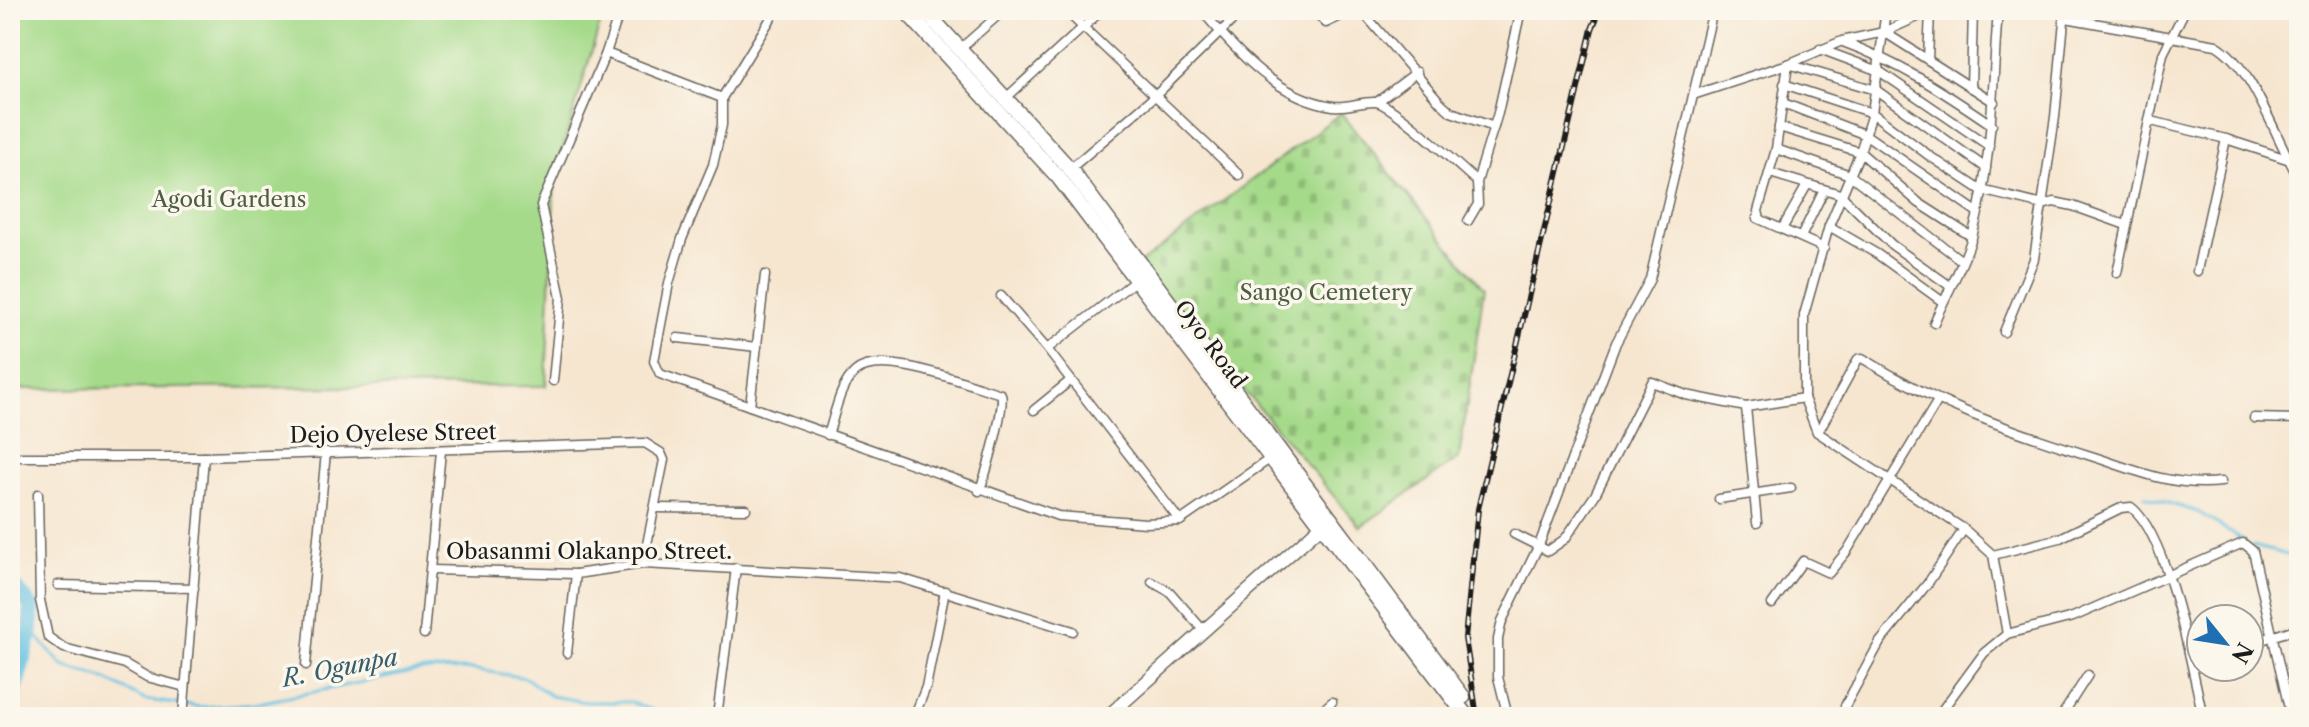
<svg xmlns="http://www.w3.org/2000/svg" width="2309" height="727" font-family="'Libre Caslon Text',serif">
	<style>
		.cemetery { fill: url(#cemetery-stones); stroke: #607b53; stroke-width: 2 }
		.park { fill: #a5da8a; stroke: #607b53; stroke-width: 2 }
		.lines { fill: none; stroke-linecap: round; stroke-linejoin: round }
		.stream { stroke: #65c1e2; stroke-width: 3 }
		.river { stroke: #65c1e2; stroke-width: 16 }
		.street-casing { stroke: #68635b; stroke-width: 11 }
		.secondary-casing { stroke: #68635b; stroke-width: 15 }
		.primary-casing { stroke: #68635b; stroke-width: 17 }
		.street { stroke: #fff; stroke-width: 8 }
		.secondary { stroke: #fff; stroke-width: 12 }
		.primary { stroke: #fff; stroke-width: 14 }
		.rail-casing { stroke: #1c1c1c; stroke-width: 6 }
		.rail { stroke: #fbf7ec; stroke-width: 3; stroke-dasharray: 9; stroke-linecap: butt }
		.labels { text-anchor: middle; stroke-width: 7; stroke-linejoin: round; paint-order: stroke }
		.park-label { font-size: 22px; fill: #4c5e42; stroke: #fbf7ec }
		.street-label { font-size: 22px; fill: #1c1c1c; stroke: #fbf7ec }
		.water-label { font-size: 24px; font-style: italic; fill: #395e6b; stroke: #fbf7ec }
	</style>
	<defs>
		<pattern id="cemetery-stones" width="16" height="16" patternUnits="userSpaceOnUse" patternTransform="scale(2)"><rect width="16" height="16" fill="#a5da8a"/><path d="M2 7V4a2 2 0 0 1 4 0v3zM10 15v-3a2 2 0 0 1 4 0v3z" fill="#8dba76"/></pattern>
	</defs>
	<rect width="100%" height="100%" fill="#fbf7ec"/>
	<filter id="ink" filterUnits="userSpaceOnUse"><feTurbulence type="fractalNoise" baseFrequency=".0125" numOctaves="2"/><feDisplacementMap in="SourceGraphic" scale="16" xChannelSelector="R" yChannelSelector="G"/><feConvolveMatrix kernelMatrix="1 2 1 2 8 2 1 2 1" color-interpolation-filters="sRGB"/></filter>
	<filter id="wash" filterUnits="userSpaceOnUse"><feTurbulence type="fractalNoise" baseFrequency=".006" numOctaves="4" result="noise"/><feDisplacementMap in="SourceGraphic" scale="32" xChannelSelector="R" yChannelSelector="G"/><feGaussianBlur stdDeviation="1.8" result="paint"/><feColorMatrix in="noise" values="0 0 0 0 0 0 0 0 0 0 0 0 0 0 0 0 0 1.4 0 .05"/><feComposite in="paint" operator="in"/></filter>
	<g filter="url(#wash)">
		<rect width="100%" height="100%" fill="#f6e6d0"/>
		<path class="cemetery" d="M1341 113 1484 289 1459 458 1360 527 1138 265Z"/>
		<path class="park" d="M10 10H604L555 175 546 386 10 389Z"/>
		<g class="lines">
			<g class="stream">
				<path d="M2145 496 2198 512 2243 540"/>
				<path d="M2253 546 2299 558"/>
				<path d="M31 630 63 666 103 678 145 700 201 707 258 703 423 670 472 669 526 678 551 696 586 702H630L671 717"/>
			</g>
			<path class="river" d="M10 581 31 606V630L10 707"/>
		</g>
	</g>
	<g filter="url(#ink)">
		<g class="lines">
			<g class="street-casing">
				<g id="street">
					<path d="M776 10 722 98V125L713 165 682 239 669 283 654 361 660 374 1058 516 1146 523 1180 521 1274 456"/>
					<path d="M1065 10 1239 175"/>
					<path d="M1201 10C1237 51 1275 97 1333 106 1347 108 1362 101 1376 102 1394 105 1460 167 1477 182"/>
					<path d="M1313 10 1326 23 1353 10"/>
					<path d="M1361 10 1440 102 1451 112 1494 127"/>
					<path d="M1886 10 1872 113 1860 152 1829 226 1804 315V398L1817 432 1964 529 1993 555 2007 634"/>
					<path d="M2066 18 2216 45C2254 67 2275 139 2299 178"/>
					<path d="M1884 32 1994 102"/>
					<path d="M1843 42C1898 62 1944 92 1992 125"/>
					<path d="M960 49 1004 10"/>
					<path d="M1820 49 1879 71 1989 146"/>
					<path d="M606 53 722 98"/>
					<path d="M1928 60 1930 11"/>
					<path d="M1784 84 1872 113 1931 157 1981 190 2043 205 2054 202 2073 206 2126 225"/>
					<path d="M1971 88 1973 10"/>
					<path d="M1696 94 1788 64 1842 41 1884 32 1933 10"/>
					<path d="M1006 98 1102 10"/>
					<path d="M1377 102 1417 72"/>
					<path d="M1783 103 1866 135 1977 212"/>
					<path d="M2151 121 2226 139 2287 159"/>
					<path d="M1779 127 1860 152 1919 203 1972 237"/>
					<path d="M1776 149 1850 175 1962 261"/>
					<path d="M1070 169 1155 96 1243 10"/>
					<path d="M1770 173 1840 194 1892 245 1950 286"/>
					<path d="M1757 218 1824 248"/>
					<path d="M1760 219 1758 211 1776 149 1788 64 1876 90 1986 168"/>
					<path d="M1468 221 1478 204 1477 182 1498 113 1521 10"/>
					<path d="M1829 226 1877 254 1943 302"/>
					<path d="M1782 229 1807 185"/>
					<path d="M1801 237 1824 190"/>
					<path d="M2197 271 2226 139"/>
					<path d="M2117 273 2163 54 2185 10"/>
					<path d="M1001 296 1047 349 1180 521"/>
					<path d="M1934 323C1946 294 1963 267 1972 237 1993 163 1992 86 1998 10"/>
					<path d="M2004 332 2034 259 2055 117 2065 10"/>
					<path d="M678 338 757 347"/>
					<path d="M1047 349 1135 281"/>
					<path d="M553 381 561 298 541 205 606 53 620 10"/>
					<path d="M750 406 765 275"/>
					<path d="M1746 407 1757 523"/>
					<path d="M1034 410 1071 380"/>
					<path d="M2254 418 2299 419"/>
					<path d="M1818 432 1858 359 1862 358C1940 406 2005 429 2091 456 2138 471 2171 487 2221 482"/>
					<path d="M828 435C835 415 839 386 855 372 881 348 969 385 1001 394 1006 404 986 476 979 491"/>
					<path d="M10 457H204L645 443 661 453 664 460 643 564"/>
					<path d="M38 494 40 600 48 637 64 648 125 664 147 677 185 687"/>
					<path d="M1719 499 1791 488"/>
					<path d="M656 508 746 509"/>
					<path d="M1514 534 1548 551 1565 539 1595 495 1652 382 1686 395 1746 407 1804 398"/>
					<path d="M1993 555 2060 538 2121 508 2131 507C2169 536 2192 669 2203 717"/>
					<path d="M432 570 576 574 643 564 900 578 1073 631"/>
					<path d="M1152 582 1170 592 1203 630"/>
					<path d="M58 585 194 588"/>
					<path d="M1772 604 1803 561 1829 573 1847 551 1937 402"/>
					<path d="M424 634 441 451"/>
					<path d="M2249 644 2299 628"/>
					<path d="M567 653 576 574"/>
					<path d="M306 665 326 452"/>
					<path d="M1845 706 1880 642 1928 583 1964 529"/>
					<path d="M183 717 204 457"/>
					<path d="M717 717 736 568"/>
					<path d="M914 717 926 687 945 591"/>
					<path d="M1315 717 1332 702"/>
					<path d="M1508 717 1498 677V639L1502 621 1539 545 1616 343 1650 279 1713 10"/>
					<path d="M1937 717 1984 653 2007 634 2073 617 2243 543 2253 551 2291 717"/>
					<path d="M2061 717 2088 675"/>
				</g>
			</g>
			<g class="secondary-casing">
				<path id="secondary" d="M1107 717 1329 519"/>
			</g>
			<g class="primary-casing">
				<g id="primary">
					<path d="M905 10 1059 178 1467 717"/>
					<path d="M924 10 1070 169 1463 697"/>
				</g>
			</g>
			<use href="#street" class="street"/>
			<use href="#secondary" class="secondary"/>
			<use href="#primary" class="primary"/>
			<g class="rail-casing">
				<path id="rail" d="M1477 717 1465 638 1478 509 1592 29 1600 10"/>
			</g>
			<use href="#rail" class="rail"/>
		</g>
	</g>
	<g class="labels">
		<g class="park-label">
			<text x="229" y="207">Agodi Gardens</text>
			<text x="1326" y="300">Sango Cemetery</text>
		</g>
		<g class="street-label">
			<text transform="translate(1211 344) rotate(53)" y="8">Oyo Road</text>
			<text transform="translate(393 433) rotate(-1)" y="8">Dejo Oyelese Street</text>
			<text x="589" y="559">Obasanmi Olakanpo Street.</text>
		</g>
		<g class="water-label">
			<text transform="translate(340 668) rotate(-11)" y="8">R. Ogunpa</text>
		</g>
	</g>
	<rect width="2309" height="727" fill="none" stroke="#fbf7ec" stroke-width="40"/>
	<g transform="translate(2225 643) rotate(120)"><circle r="38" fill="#fbf7ec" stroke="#a29f99" stroke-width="2"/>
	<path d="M0-6L14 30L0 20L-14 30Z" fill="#1f6fb2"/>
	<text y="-12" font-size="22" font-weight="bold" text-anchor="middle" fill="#1c1c1c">N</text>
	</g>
</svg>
